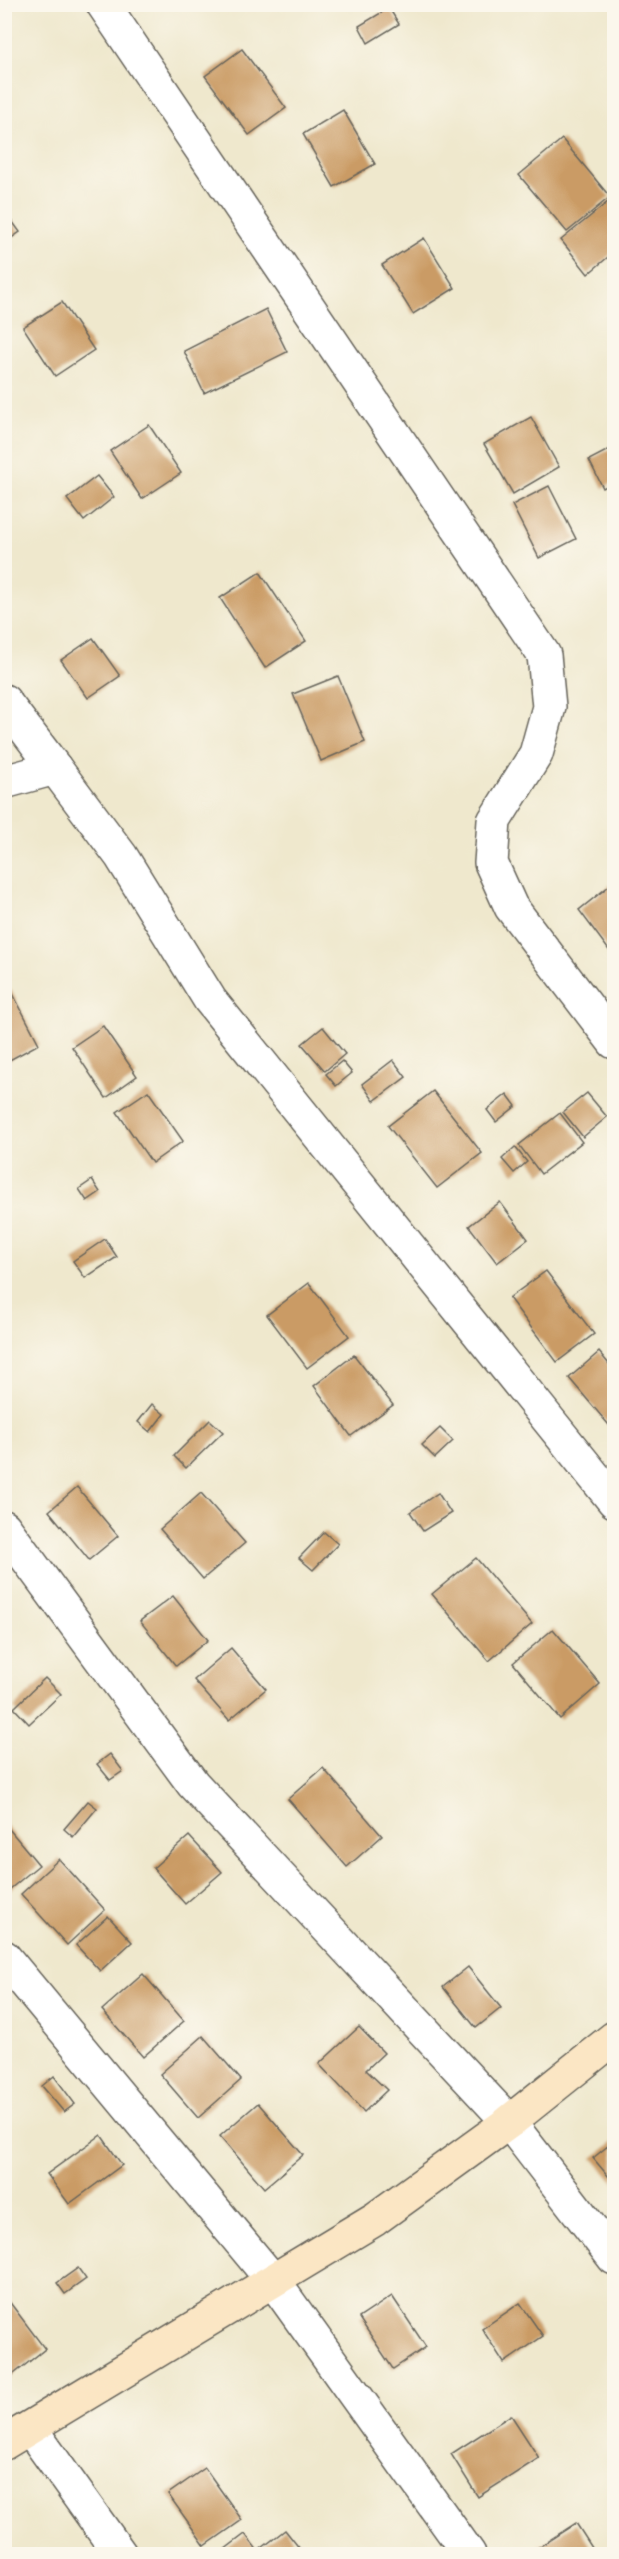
<svg xmlns="http://www.w3.org/2000/svg" width="619" height="2559" font-family="'Gentium Book Plus',serif">
	<style>
		.building { fill: #ca9b65 }
		.lines { fill: none; stroke-linecap: round; stroke-linejoin: round }
		.street-casing { stroke: #66635a; stroke-width: 36 }
		.secondary-casing { stroke: #66635a; stroke-width: 36 }
		.street { stroke: #fff; stroke-width: 33 }
		.secondary { stroke: #fbe6c4; stroke-width: 33 }
	</style>
	<rect width="100%" height="100%" fill="#fbf7ec"/>
	<filter id="ink" filterUnits="userSpaceOnUse"><feTurbulence type="fractalNoise" baseFrequency=".0167" numOctaves="2"/><feDisplacementMap in="SourceGraphic" scale="12" xChannelSelector="R" yChannelSelector="G"/><feConvolveMatrix kernelMatrix="1 2 1 2 8 2 1 2 1" color-interpolation-filters="sRGB"/></filter>
	<filter id="wash" filterUnits="userSpaceOnUse"><feTurbulence type="fractalNoise" baseFrequency=".008" numOctaves="4" result="noise"/><feDisplacementMap in="SourceGraphic" scale="24" xChannelSelector="R" yChannelSelector="G"/><feGaussianBlur stdDeviation="1.35" result="paint"/><feColorMatrix in="noise" values="0 0 0 0 0 0 0 0 0 0 0 0 0 0 0 0 0 1.4 0 .05"/><feComposite in="paint" operator="in"/></filter>
	<g filter="url(#wash)">
		<rect width="100%" height="100%" fill="#efe8cd"/>
		<g id="blocks">
			<g class="building">
				<path d="M389 8 399 24 368 43 359 26Z"/>
				<path d="M242 49 286 108 249 135 205 76Z"/>
				<path d="M343 110 375 164 334 187 303 134Z"/>
				<path d="M562 139 610 197 567 232 519 175Z"/>
				<path d="M614 197V252L588 274 561 240Z"/>
				<path d="M4 210 20 232 4 243Z"/>
				<path d="M424 238 455 288 413 314 382 265Z"/>
				<path d="M62 302 94 350 55 376 23 327Z"/>
				<path d="M266 309 287 352 204 393 184 351Z"/>
				<path d="M531 417 559 467 513 494 484 444Z"/>
				<path d="M149 425 181 473 142 499 110 451Z"/>
				<path d="M614 447V482L603 488 589 460Z"/>
				<path d="M97 476 114 497 84 521 67 499Z"/>
				<path d="M549 486 576 539 539 558 512 505Z"/>
				<path d="M260 572 306 641 265 668 220 598Z"/>
				<path d="M93 638 120 676 88 698 61 660Z"/>
				<path d="M338 676 365 742 321 761 293 694Z"/>
				<path d="M614 882V957L579 910Z"/>
				<path d="M11 990 39 1044 6 1062 4 993Z"/>
				<path d="M103 1026 137 1076 106 1098 72 1047Z"/>
				<path d="M323 1027 345 1054 325 1071 302 1044Z"/>
				<path d="M393 1060 406 1077 374 1101 362 1084Z"/>
				<path d="M342 1061 352 1073 336 1086 326 1074Z"/>
				<path d="M148 1091 183 1141 152 1163 117 1112Z"/>
				<path d="M433 1091 482 1153 437 1188 388 1126Z"/>
				<path d="M587 1093 607 1117 583 1137 563 1112Z"/>
				<path d="M507 1094 516 1106 496 1122 487 1110Z"/>
				<path d="M560 1113 582 1142 541 1174 519 1145Z"/>
				<path d="M515 1147 527 1162 514 1173 502 1159Z"/>
				<path d="M92 1180 100 1192 87 1201 79 1189Z"/>
				<path d="M500 1202 528 1239 497 1263 469 1226Z"/>
				<path d="M105 1239 117 1257 85 1278 73 1261Z"/>
				<path d="M546 1271 594 1334 557 1362 509 1298Z"/>
				<path d="M309 1283 349 1336 307 1368 267 1315Z"/>
				<path d="M599 1352 614 1370V1431L569 1378Z"/>
				<path d="M354 1355 393 1405 351 1436 314 1386Z"/>
				<path d="M152 1404 164 1414 150 1432 138 1422Z"/>
				<path d="M210 1420 223 1432 186 1468 174 1456Z"/>
				<path d="M440 1428 453 1441 435 1458 422 1445Z"/>
				<path d="M77 1487 118 1536 89 1560 49 1511Z"/>
				<path d="M201 1493 245 1543 203 1579 160 1529Z"/>
				<path d="M438 1493 451 1513 423 1531 410 1512Z"/>
				<path d="M324 1532 338 1544 313 1570 299 1558Z"/>
				<path d="M476 1558 532 1624 489 1661 432 1594Z"/>
				<path d="M173 1596 208 1640 176 1666 140 1621Z"/>
				<path d="M553 1629 600 1684 560 1719 513 1663Z"/>
				<path d="M231 1648 266 1689 229 1720 194 1680Z"/>
				<path d="M45 1678 61 1694 29 1724 14 1708Z"/>
				<path d="M110 1754 123 1771 110 1780 97 1764Z"/>
				<path d="M323 1768 382 1836 347 1867 288 1799Z"/>
				<path d="M88 1801 97 1808 73 1837 64 1829Z"/>
				<path d="M4 1823 39 1865 4 1894Z"/>
				<path d="M189 1836 222 1872 185 1904 153 1868Z"/>
				<path d="M59 1859 105 1910 67 1945 21 1894Z"/>
				<path d="M108 1916 132 1942 100 1971 76 1945Z"/>
				<path d="M468 1967 501 2008 476 2028 443 1987Z"/>
				<path d="M143 1974 184 2021 143 2057 102 2010Z"/>
				<path d="M359 2027 384 2053 366 2070 387 2090 364 2112 319 2064Z"/>
				<path d="M203 2036 241 2080 198 2118 160 2074Z"/>
				<path d="M54 2076 75 2104 64 2112 42 2086Z"/>
				<path d="M258 2103 303 2155 264 2188 220 2136Z"/>
				<path d="M101 2135 122 2165 69 2204 47 2174Z"/>
				<path d="M614 2141V2183L593 2158Z"/>
				<path d="M78 2268 86 2279 65 2294 57 2283Z"/>
				<path d="M5 2296 45 2349 5 2381Z"/>
				<path d="M392 2296 426 2347 393 2369 359 2318Z"/>
				<path d="M520 2303 543 2336 504 2363 482 2329Z"/>
				<path d="M511 2415 539 2458 478 2497 451 2454Z"/>
				<path d="M205 2468 242 2520 205 2546 168 2494Z"/>
				<path d="M576 2523 596 2554H528Z"/>
				<path d="M285 2530 304 2554 220 2553 245 2534 258 2551Z"/>
			</g>
		</g>
	</g>
	<g filter="url(#ink)">
		<use href="#blocks" fill-opacity="0" stroke="#66635a" stroke-width="1.5"/>
		<g class="lines">
			<g class="street-casing">
				<g id="street">
					<path d="M103 4 544 655 549 707 536 754 494 821 491 863 511 907 614 1042"/>
					<path d="M4 701 55 768"/>
					<path d="M4 782 55 768 121 856 210 1000 614 1501"/>
					<path d="M4 1527 193 1784 509 2122 614 2258"/>
					<path d="M4 1957 274 2282 469 2554"/>
					<path d="M30 2428 120 2554"/>
				</g>
			</g>
			<g class="secondary-casing">
				<path id="secondary" d="M4 2443 375 2219 509 2122 614 2038"/>
			</g>
			<use href="#street" class="street"/>
			<use href="#secondary" class="secondary"/>
		</g>
	</g>
	<rect width="619" height="2559" fill="none" stroke="#fbf7ec" stroke-width="24"/>
</svg>
